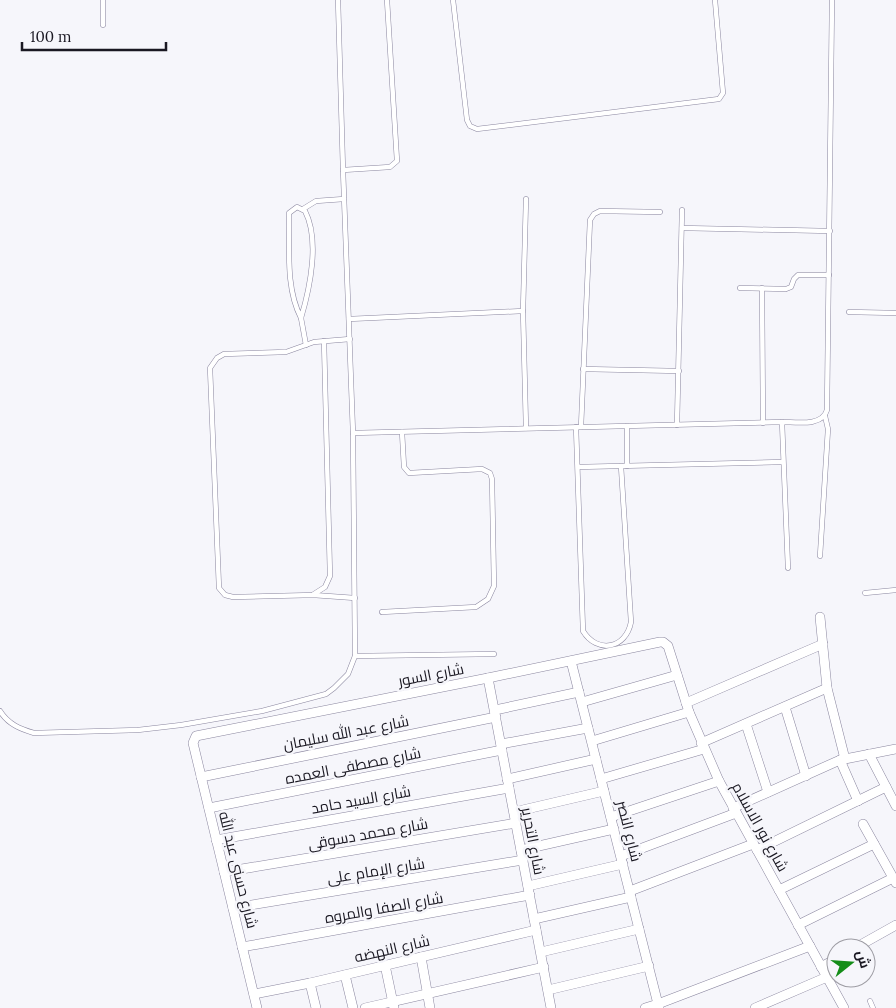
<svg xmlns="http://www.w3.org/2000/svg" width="896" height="1008" font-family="Lora,Cairo,serif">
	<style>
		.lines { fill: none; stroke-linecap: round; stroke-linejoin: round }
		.service-casing { stroke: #8a869f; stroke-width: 5.5 }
		.minor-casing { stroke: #8a869f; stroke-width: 10 }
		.service { stroke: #fff; stroke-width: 4.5 }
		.minor { stroke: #fff; stroke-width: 9 }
		.labels { text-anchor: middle; stroke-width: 5; stroke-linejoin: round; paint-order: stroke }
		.street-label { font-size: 15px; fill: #1a1822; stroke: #f6f6fb }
	</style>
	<rect width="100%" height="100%" fill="#f6f6fb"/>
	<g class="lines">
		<g class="service-casing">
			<g id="service">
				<path d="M453 0 467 120 470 126 477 129 719 99 723 93 715 0"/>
				<path d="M103 25V0"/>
				<path d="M343 170 390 167 397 161 387 0"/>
				<path d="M297 207 305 211C320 240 310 288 301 318 285 287 290 248 289 213Z"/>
				<path d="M303 209 316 201 344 199"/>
				<path d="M682 228 830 231"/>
				<path d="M740 288 786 289 791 287 794 279 798 275H829"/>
				<path d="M762 288 763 423"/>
				<path d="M849 312 896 313"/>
				<path d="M301 318 306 345"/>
				<path d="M349 319 523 311"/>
				<path d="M350 339 314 342 286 352 224 354 217 358 210 368 219 588 225 595 233 597 313 595 355 598"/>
				<path d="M583 369 679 371"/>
				<path d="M782 422 788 568"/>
				<path d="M677 425 682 210"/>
				<path d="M627 426V466"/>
				<path d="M576 427 583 631C597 654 626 649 631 622L621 466"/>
				<path d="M581 427 590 220 594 214 600 211 660 212"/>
				<path d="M526 428 523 311 526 199"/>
				<path d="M353 433 782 422C796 422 822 427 827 410L832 0"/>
				<path d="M578 467 783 462"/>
				<path d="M820 556 828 429 825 416"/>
				<path d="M865 593 896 590"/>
				<path d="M314 594 325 587 330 576 324 341"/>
				<path d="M382 612 476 607 488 599 494 586 492 479 490 473 482 469 409 473 404 467 402 432"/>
				<path d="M355 656 494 654"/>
				<path d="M0 711C8 724 20 729 34 733L138 730 181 725 262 711 326 694 334 688 348 674 355 656 353 433 343 170 338 0"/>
				<path d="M870 1001 873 1008"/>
			</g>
		</g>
		<g class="minor-casing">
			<g id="minor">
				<path d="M820 617 827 688 845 759"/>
				<path d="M571 661 659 1008"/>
				<path d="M488 678 551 1008"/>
				<path d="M582 702 677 675"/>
				<path d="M686 703 823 644"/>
				<path d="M785 707 806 776"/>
				<path d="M495 710 579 692"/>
				<path d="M746 724 768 792"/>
				<path d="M592 741 689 712"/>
				<path d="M701 743 827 688"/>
				<path d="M501 744 588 728"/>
				<path d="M869 754 896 806"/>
				<path d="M840 760 858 801"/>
				<path d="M201 777 496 717"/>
				<path d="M507 779 596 759"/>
				<path d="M601 779 704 749"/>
				<path d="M209 808 502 750"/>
				<path d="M733 808 840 760 896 749"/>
				<path d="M514 812 604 791"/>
				<path d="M611 817 719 781"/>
				<path d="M863 824 896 883"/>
				<path d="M216 840 509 788"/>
				<path d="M521 850 614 829"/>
				<path d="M757 850 886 787"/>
				<path d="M621 856 736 813"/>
				<path d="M224 872 516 823"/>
				<path d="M528 886 623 864"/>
				<path d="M779 890 874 844"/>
				<path d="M630 891 753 844"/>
				<path d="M233 908 523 860"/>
				<path d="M534 919 631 897"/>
				<path d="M798 925 893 878"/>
				<path d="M242 947 530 895"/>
				<path d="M855 948 896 925"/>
				<path d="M541 952 639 929"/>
				<path d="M421 957 430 1008"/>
				<path d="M385 965 394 1008"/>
				<path d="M821 967 836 959"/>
				<path d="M345 975 353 1008"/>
				<path d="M310 983 316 1008"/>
				<path d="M548 990 649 966"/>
				<path d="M254 994 310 983 536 930"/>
				<path d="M257 1008 193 743 196 736 488 678 660 642H663L668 646 689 712 719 781 844 1008"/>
				<path d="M365 1008 544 967"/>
				<path d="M645 1008 658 1004 810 946"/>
				<path d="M755 1008 827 977"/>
			</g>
		</g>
		<use href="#service" class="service"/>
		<use href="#minor" class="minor"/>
	</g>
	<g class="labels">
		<g class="street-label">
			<text transform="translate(431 675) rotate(-11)" y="5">شارع السور</text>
			<text transform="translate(346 733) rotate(-11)" y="5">شارع عبد الله سليمان</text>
			<text transform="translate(353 766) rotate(-11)" y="5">شارع مصطفى العمده</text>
			<text transform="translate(361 800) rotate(-10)" y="5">شارع السيد حامد</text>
			<text transform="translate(760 827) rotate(61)" y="5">شارع نور الاسلام</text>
			<text transform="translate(629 831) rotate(76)" y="5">شارع النصر</text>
			<text transform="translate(368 834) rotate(-10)" y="5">شارع محمد دسوقى</text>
			<text transform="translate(533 841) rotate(79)" y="5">شارع التحرير</text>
			<text transform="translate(238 870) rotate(76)" y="5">شارع حسنى عبد الله</text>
			<text transform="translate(376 871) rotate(-9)" y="5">شارع الإمام على</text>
			<text transform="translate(384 908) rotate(-10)" y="5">شارع الصفا والمروه</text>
			<text transform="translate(392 949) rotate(-13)" y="5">شارع النهضه</text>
		</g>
	</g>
	<g transform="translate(851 963) rotate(73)"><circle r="24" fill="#f6f6fb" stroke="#9e9da4"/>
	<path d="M0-4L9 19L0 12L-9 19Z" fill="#148d18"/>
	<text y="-8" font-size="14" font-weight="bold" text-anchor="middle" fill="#1a1822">ش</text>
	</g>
	<path d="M22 42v8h144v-8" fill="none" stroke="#1a1822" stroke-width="2.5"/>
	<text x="30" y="42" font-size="15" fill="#1a1822" stroke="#f6f6fb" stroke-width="4" paint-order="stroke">100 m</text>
</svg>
